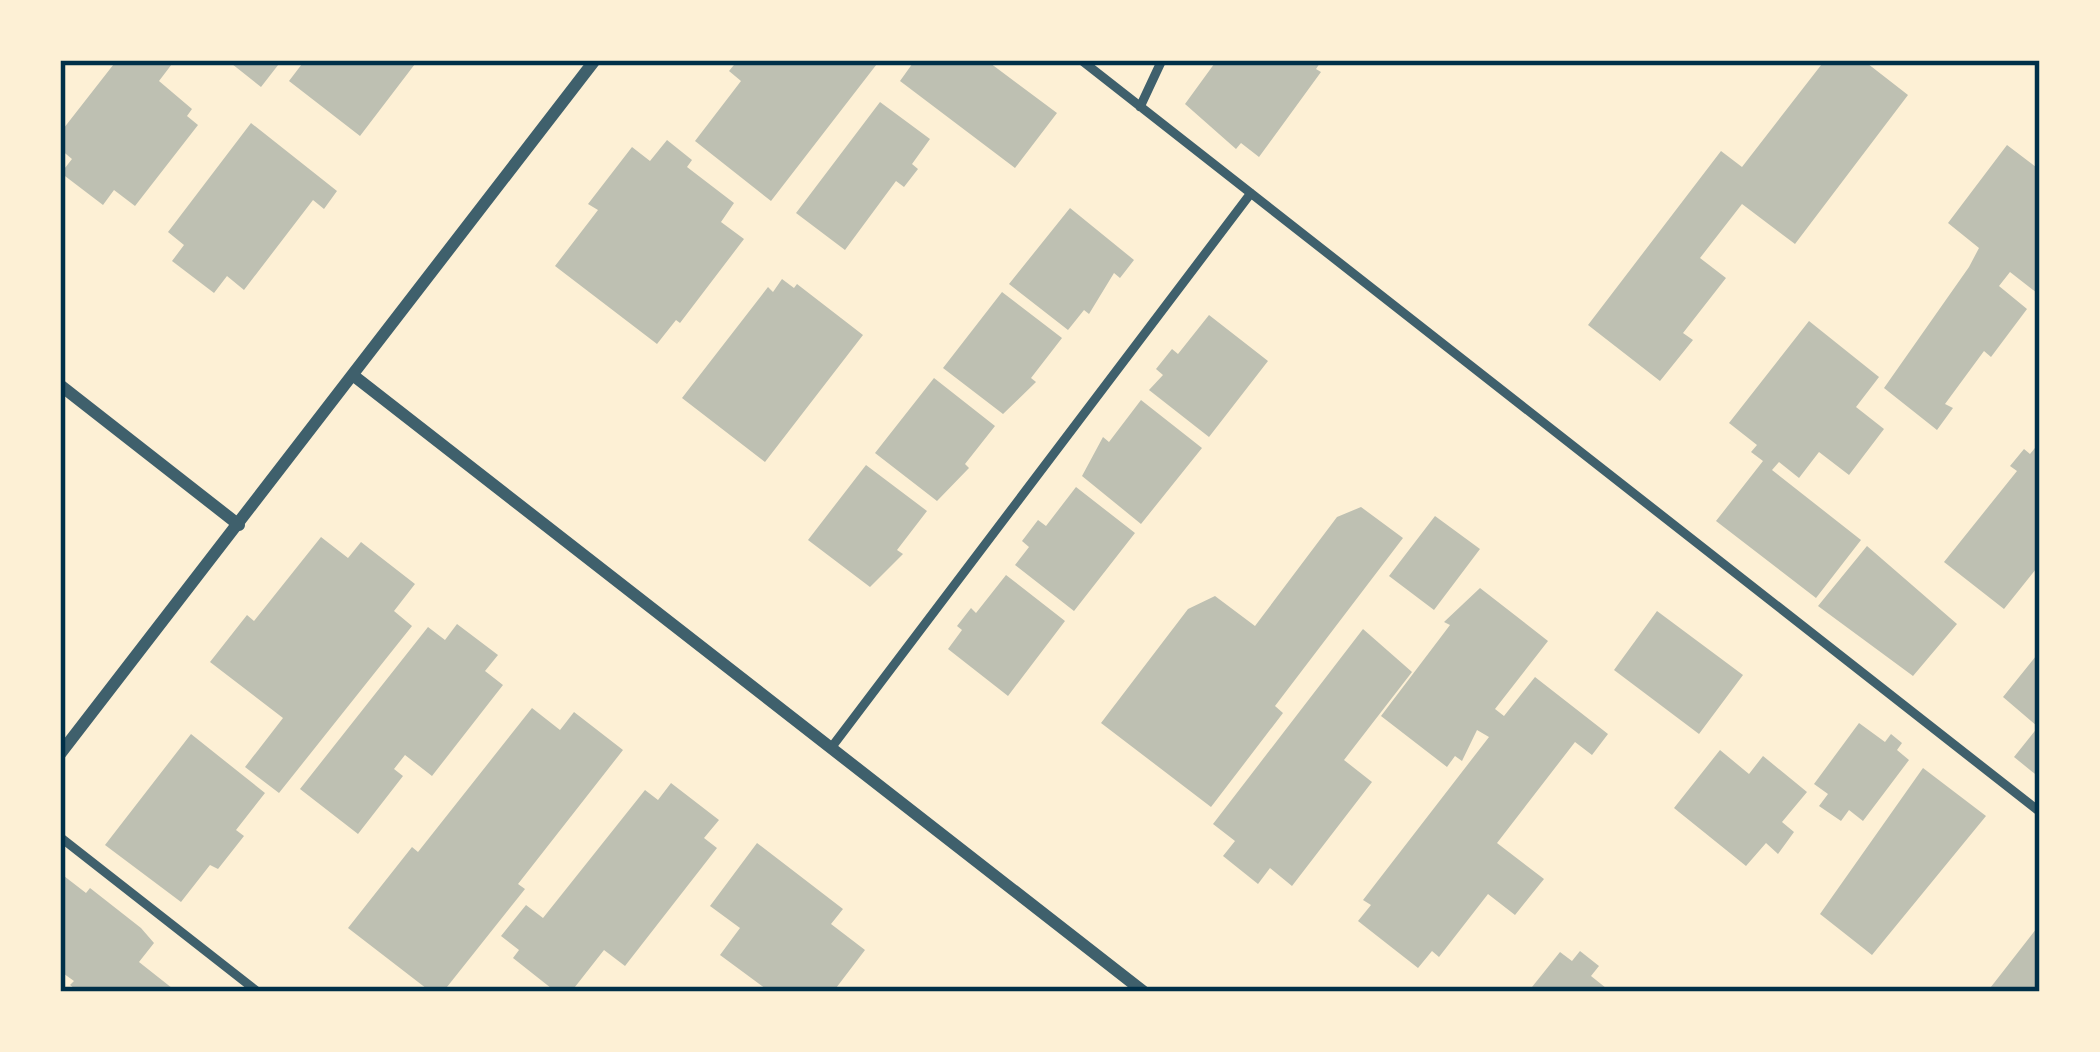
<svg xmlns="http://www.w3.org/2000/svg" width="2100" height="1052" font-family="'IBM Plex Sans',sans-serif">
<rect width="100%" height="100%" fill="#fdf0d5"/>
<path fill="#bec0b2" d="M117,60h58l-16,21 33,28 -5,7 11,9 -63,81 -21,-16 -11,15 -42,-32 11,-14 -12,-10v-16z
M227,60h55l-21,27z
M305,60h113l-58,76 -71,-55z
M738,60h142l-109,141 -76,-60 46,-60 -12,-10z
M915,60h71l71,53 -42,55 -115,-87z
M1217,60h105l-6,9 5,3 -62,85 -18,-14 -5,6 -51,-45z
M1825,60h38l45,35 -113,149 -53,-40 -42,54 26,20 -43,55 10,7 -33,41 -72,-56 133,-174 21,16z
M880,102l50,37 -18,25 6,5 -14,18 -8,-6 -51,69 -49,-37z
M251,123l86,68 -13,18 -11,-9 -69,90 -17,-14 -13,17 -42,-32 12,-16 -16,-13z
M667,140l25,20 -5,7 47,36 -13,19 23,17 -64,84 -4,-3 -19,24 -102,-78 43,-56 -10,-6 44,-57 18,14z
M2007,145l33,25v119l-3,4 -27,-21 -11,14 28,23 -36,48 -7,-6 -39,53 8,4 -16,22 -53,-42 85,-121 10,-19 -31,-25z
M1070,208l64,52 -14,18 -6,-5 -25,41 -5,-4 -16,20 -59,-46z
M782,279l12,9 3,-4 66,51 -98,127 -83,-64 86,-111 5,5z
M1002,292l60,46 -31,40 5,4 -33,32 -60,-46z
M1209,315l59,46 -59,76 -60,-47 14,-15 -7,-6 16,-20 6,5z
M1809,321l70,56 -23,30 28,22 -35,46 -30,-23 -20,26 -20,-16 -7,8 89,70 -45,58 -100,-77 47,-60 -12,-9 6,-7 -28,-22z
M934,378l61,48 -30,38 4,4 -32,33 -62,-48z
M1141,400l61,48 -61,76 -59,-48 21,-39 6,5z
M2040,442v122l-36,45 -60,-47 73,-91 -7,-5 14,-17 6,5z
M866,465l61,46 -30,39 6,4 -33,33 -62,-47z
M1076,487l59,46 -61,78 -59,-46 14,-18 -7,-6 16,-21 8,6z
M1361,507l42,31 -128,168 8,7 -72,94 -110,-84 87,-114 27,-13 40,30 82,-109z
M1435,516l45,33 -46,61 -45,-34z
M321,537l27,21 13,-16 54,42 -21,27 18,15 -133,167 -34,-26 38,-49 -73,-56 37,-47 7,6z
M1867,546l90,78 -44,52 -95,-70z
M1006,575l59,46 -57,75 -60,-47 14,-19 -5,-4 14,-18 5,5z
M1480,588l68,53 -53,68 9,7 31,-39 73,57 -16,21 -17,-13 -78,101 47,36 -29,36 -27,-21 -49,63 -7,-6 -14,17 -60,-47 13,-16 -8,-5 126,-163 -12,-7 -15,31 -7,-5 -8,11 -66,-51 69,-91 -6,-3z
M1657,611l86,64 -44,59 -85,-64z
M457,624l41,31 -13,16 18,14 -71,91 -27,-21 -11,14 9,7 -45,58 -58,-45 128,-162 17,13z
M1363,629l49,43 -68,88 28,22 -80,104 -22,-18 -12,16 -35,-28 12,-15 -22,-17z
M2040,651v127l-26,-21 24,-30 -35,-30z
M532,708l28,22 14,-18 49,38 -105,134 7,5 -82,103h-12l-83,-64 64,-81 6,5z
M1859,723l26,19 6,-8 11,9 -5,7 12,10 -46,61 -14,-11 -8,11 -22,-15 9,-12 -14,-10z
M191,734l74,59 -29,37 8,6 -26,33 -8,-4 -29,37 -76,-57z
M1720,750l29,24 14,-18 44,36 -25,30 12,10 -16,22 -12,-11 -20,23 -72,-58z
M1923,768l63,48 -114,139 -52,-41z
M671,783l48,37 -15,18 13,10 -92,118 -21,-16 -33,42h-15l-43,-34 6,-8 -18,-14 25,-31 17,13 102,-128 13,10z
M757,843l86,66 -12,15 34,26 -32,42h-63l-50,-37 20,-27 -30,-22z
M64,876l22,17 4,-5 51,40 13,15 -15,19 38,30h-98l-9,-7 4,-4 -14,-10z
M2040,924v68h-53z
M1580,951l19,15 -8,10 20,16h-83l32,-40 12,9z"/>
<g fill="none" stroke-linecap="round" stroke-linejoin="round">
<path stroke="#3f606c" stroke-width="9" d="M1081,60l959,752
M1140,107l22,-47
M831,748l420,-555
M60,837l198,155"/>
<path stroke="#3f606c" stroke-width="12" d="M354,376l790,616
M60,385l179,140
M60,754l535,-694"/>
</g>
<rect width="2100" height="1052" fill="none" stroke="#fdf0d5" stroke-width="126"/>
<rect x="63" y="63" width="1974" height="926" fill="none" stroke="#003049" stroke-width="4.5"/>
</svg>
